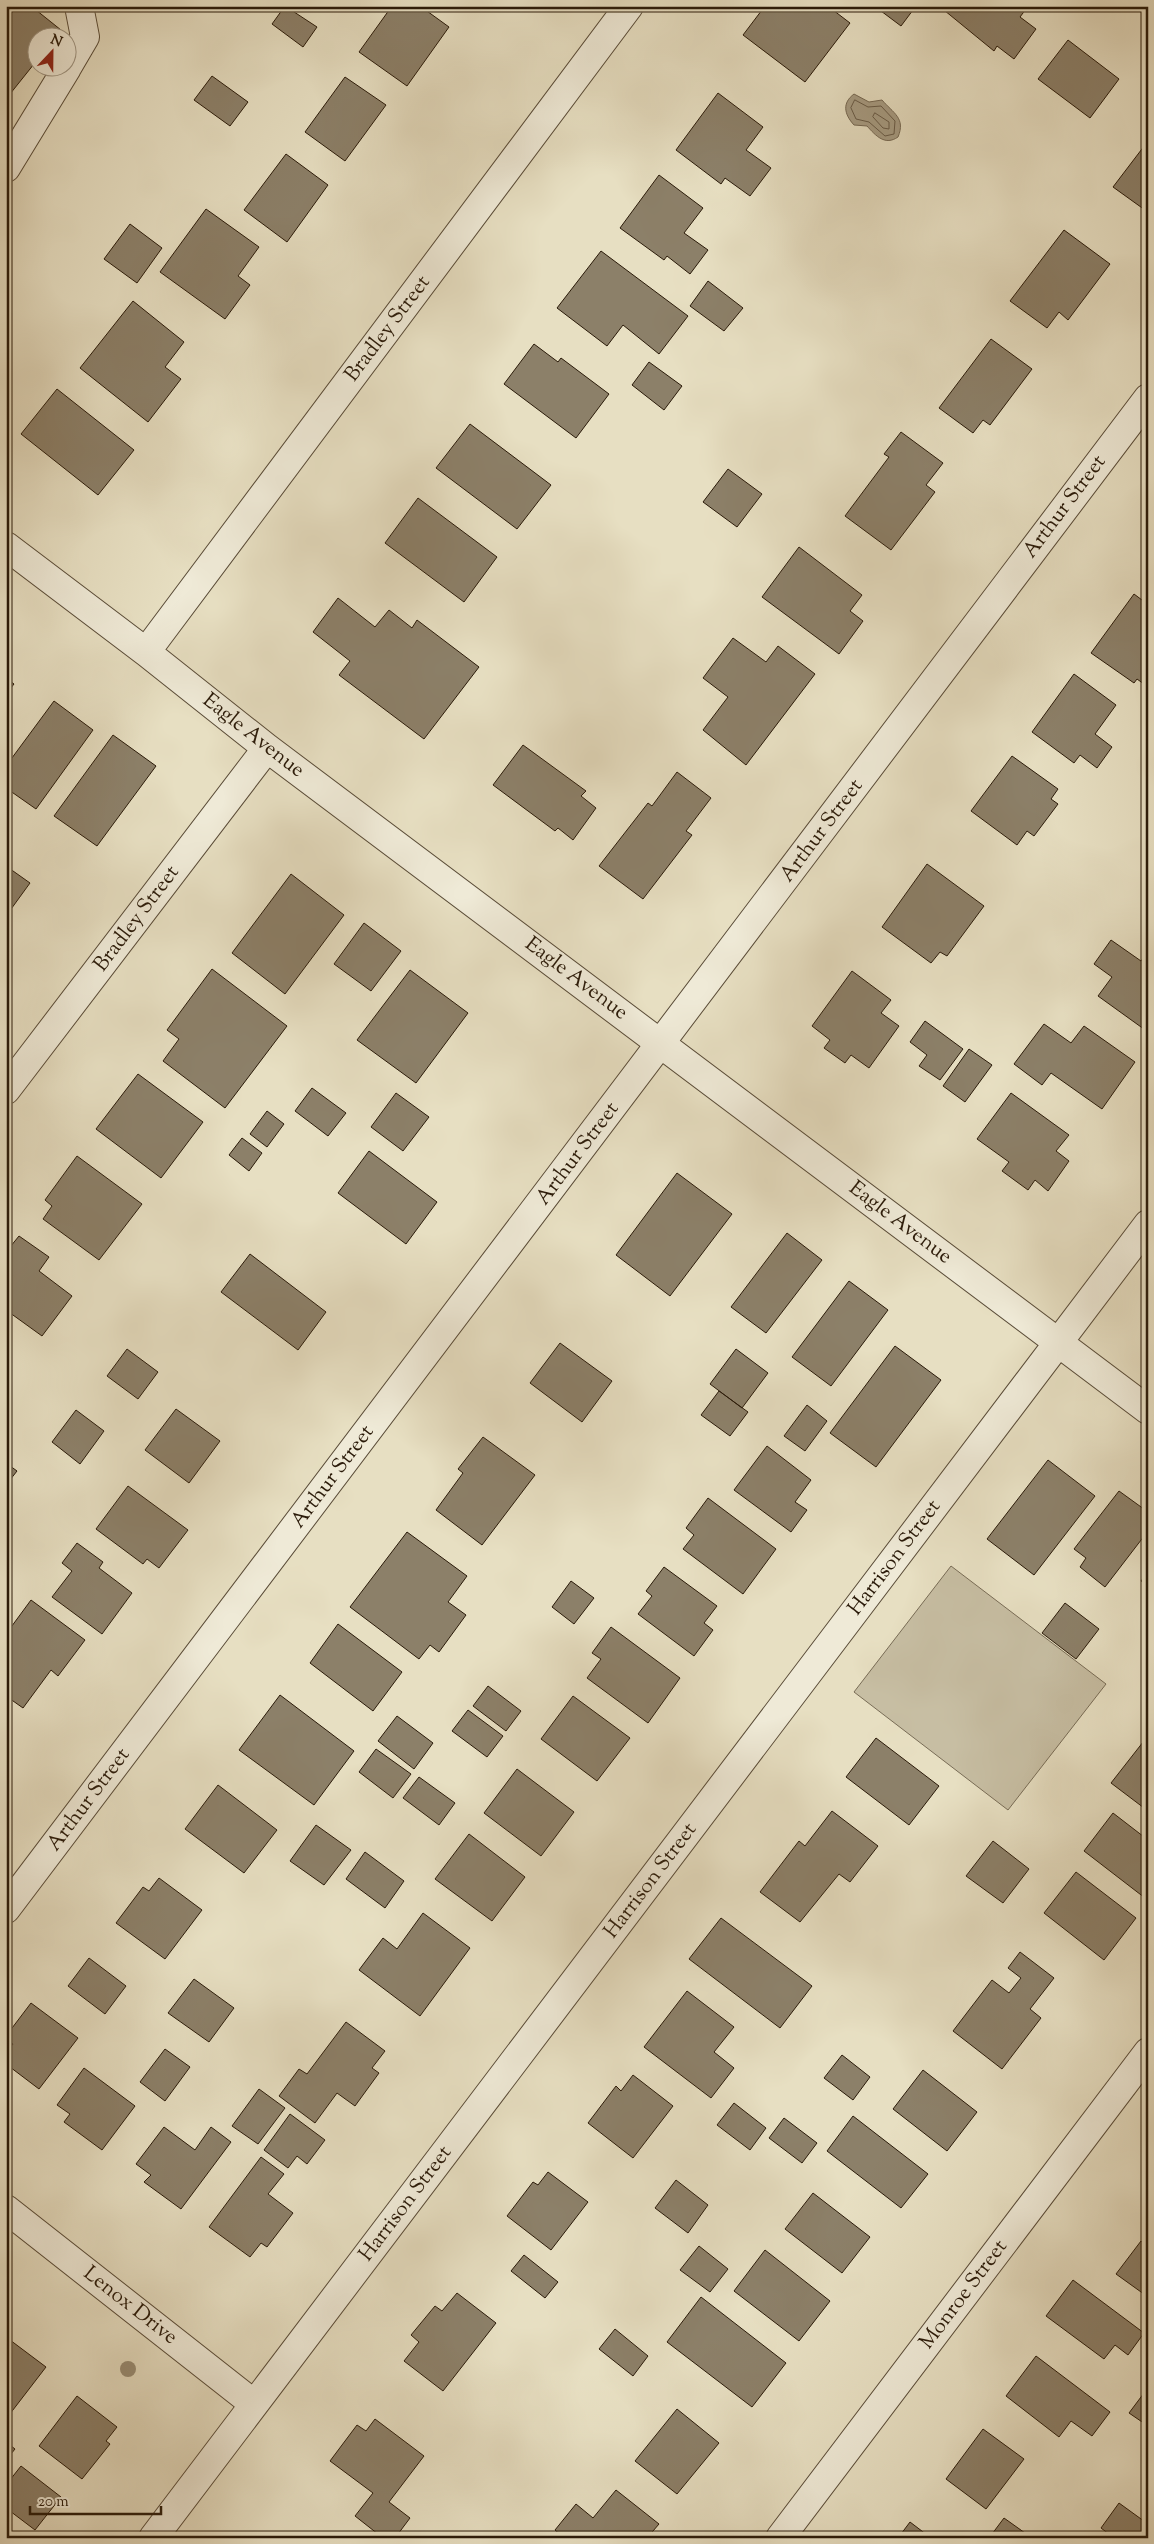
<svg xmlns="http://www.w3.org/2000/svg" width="1154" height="2544" font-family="'Sorts Mill Goudy',serif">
<rect width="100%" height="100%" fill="#e7dfc2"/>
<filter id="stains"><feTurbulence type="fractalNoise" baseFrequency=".004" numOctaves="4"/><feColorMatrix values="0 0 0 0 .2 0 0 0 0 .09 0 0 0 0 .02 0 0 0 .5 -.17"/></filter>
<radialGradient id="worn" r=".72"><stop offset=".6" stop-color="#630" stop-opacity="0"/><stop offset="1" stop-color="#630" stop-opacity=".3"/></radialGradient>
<path fill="#c7bea3" stroke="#786c56" d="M951,1566l155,118 -98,126 -154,-118z"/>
<path fill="#a79c83" stroke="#756852" d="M854,94l15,8 13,-2c11,13 24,18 16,37 -13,9 -22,-1 -31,-11l-13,-1c-10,-11 -12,-22 0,-31z"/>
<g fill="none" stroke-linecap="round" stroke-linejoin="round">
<path stroke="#685b46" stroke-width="1" d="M855,100l13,7 13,-1 14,15 -1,13 -9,2 -16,-14 -13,-3 -5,-11z
M875,113l14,9v7l-6,-1 -10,-11z"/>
</g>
<path fill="#8c8069" stroke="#2a1a09" d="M6,6h25l30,24 -7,8h-16v21l-32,40z
M285,6l32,21 -14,20 -31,-23z
M392,6h28l29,21 -42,59 -48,-34z
M765,6h70l-2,4 17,13 -45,59 -62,-47z
M885,6h31l-15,20 -20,-15z
M939,6h84l3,3 -6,8 16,12 -22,30 -17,-13 -3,5z
M1068,40l51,39 -29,39 -52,-39z
M212,76l36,26 -18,24 -36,-26z
M345,77l41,28 -41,56 -40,-29z
M718,93l45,34 -17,23 25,18 -21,28 -25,-18 -4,6 -45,-34z
M1148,141v66l-3,3 -32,-23z
M286,154l42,31 -41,57 -43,-32z
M659,175l44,33 -19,25 24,17 -18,24 -23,-18 -3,4 -44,-32z
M206,209l53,38 -21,29 12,9 -25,34 -65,-47z
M130,224l32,24 -25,35 -33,-24z
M1064,230l46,34 -42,56 -9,-8 -12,16 -37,-27z
M601,251l87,65 -29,38 -36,-29 -16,21 -50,-38z
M708,281l35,27 -19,23 -34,-25z
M133,301l51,41 -19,25 16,12 -33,43 -68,-54z
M991,339l41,30 -42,56 -7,-5 -10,13 -34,-25z
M534,344l24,18 3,-4 48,36 -33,44 -72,-54z
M649,362l33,24 -18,24 -32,-25z
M57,389l77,61 -36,45 -77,-61z
M470,424l81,61 -34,44 -81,-61z
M901,432l42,31 -17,22 9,7 -44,58 -46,-34 44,-59 -5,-3z
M728,469l34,25 -25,33 -34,-25z
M418,498l79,59 -33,45 -79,-59z
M799,547l63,48 -12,16 13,10 -24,33 -77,-57z
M1148,592v95l-11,-8 -3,4 -43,-30 43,-59 8,6z
M338,598l37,29 14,-17 23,18 5,-8 62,47 -55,72 -85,-64 11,-14 -37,-29z
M733,638l33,24 12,-16 37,28 -69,91 -43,-35 25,-33 -25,-19z
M1074,674l42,31 -21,29 17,13 -15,21 -17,-13 -6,8 -42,-31z
M6,678l8,6 -8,10z
M54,701l39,29 -57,79 -30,-21v-22z
M113,735l43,31 -59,80 -43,-30z
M523,745l63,46 -5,5 15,12 -23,32 -15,-12 -3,3 -62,-46z
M1012,756l46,33 -7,10 7,5 -24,32 -7,-5 -10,14 -46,-34z
M677,772l34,26 -25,33 6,4 -49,64 -44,-33 49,-63 4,3z
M927,864l57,42 -37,50 -7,-4 -9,11 -49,-36z
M6,866l24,17 -24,33z
M291,874l53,41 -59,79 -53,-41z
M364,923l37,28 -30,40 -37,-27z
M1111,940l30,21 7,-9v80l-50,-36 14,-19 -18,-13z
M212,969l75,57 -62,82 -62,-47 16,-22 -12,-9z
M410,970l58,43 -52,70 -59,-43z
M852,971l39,29 -10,13 18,13 -30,42 -18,-13 -6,8 -21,-15 6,-8 -18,-14z
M925,1021l38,28 -23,31 -21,-14 8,-11 -17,-13z
M1044,1024l27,19 13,-17 51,36 -33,47 -51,-36 -9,12 -28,-21z
M969,1049l23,16 -27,37 -22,-16z
M138,1074l65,48 -42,56 -65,-49z
M312,1088l34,25 -18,23 -33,-25z
M396,1093l33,24 -26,34 -32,-24z
M1011,1093l58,42 -13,16 13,10 -21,30 -13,-11 -7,10 -26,-19 7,-9 -32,-23z
M267,1111l17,13 -17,23 -17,-13z
M242,1138l20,15 -13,18 -20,-16z
M369,1151l68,51 -31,42 -68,-51z
M77,1156l65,48 -43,56 -56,-41 9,-13 -7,-6z
M677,1173l55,41 -62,82 -54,-41z
M787,1233l35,27 -56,73 -35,-26z
M19,1236l30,21 -10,14 33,25 -30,40 -36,-26v-58z
M250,1254l76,58 -28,38 -77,-58z
M849,1281l39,29 -57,76 -39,-29z
M560,1343l52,38 -30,41 -52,-39z
M895,1346l46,34 -65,87 -46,-34z
M127,1349l31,23 -20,27 -31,-23z
M736,1349l32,24 -26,35 -32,-24z
M6,1371l5,4 -5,7z
M719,1391l29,21 -18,24 -29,-21z
M807,1405l20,16 -22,30 -21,-15z
M176,1409l44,32 -31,42 -44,-33z
M76,1410l28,21 -24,33 -28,-22z
M483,1437l52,38 -53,70 -46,-35 27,-37 -5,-4z
M767,1446l44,34 -16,22 12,8 -16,22 -57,-42z
M1048,1460l47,36 -61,79 -47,-36z
M6,1463l11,8 -11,14z
M128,1486l60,44 -29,38 -12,-9 -4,5 -47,-35z
M1119,1491l29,21v19l-43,56 -25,-20 6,-9 -12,-9z
M708,1498l68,51 -33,45 -60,-45 11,-14 -8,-7z
M407,1532l60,44 -19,26 18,13 -27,37 -9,-7 -11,14 -69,-52z
M77,1543l26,19 -4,6 33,25 -30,41 -50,-37 20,-26 -10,-8z
M664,1567l53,39 -13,17 9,7 -19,26 -56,-42 14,-18 -6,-5z
M1148,1572v14l-7,-5z
M571,1581l23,17 -20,26 -22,-17z
M31,1600l54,40 -27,36 -7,-6 -28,38 -17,-12v-62z
M1065,1603l34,26 -23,30 -34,-26z
M338,1624l64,48 -29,39 -63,-48z
M611,1627l69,51 -32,45 -61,-45 14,-19 -9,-6z
M488,1686l33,25 -15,20 -33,-25z
M280,1695l74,56 -40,54 -75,-55z
M573,1696l57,42 -33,43 -56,-42z
M468,1710l35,26 -16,21 -35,-26z
M397,1716l36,27 -19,26 -36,-28z
M1147,1737h1v74l-37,-28z
M876,1738l63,48 -30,39 -63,-48z
M376,1749l35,25 -18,24 -34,-26z
M517,1769l57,43 -33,44 -57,-43z
M419,1777l36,26 -16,22 -36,-27z
M218,1785l59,45 -33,43 -59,-44z
M832,1811l46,35 -28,36 -11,-8 -39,48 -40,-30 39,-51 6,5z
M1113,1813l35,27v54l-3,4 -61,-47z
M316,1825l35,25 -27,35 -34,-24z
M469,1834l56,43 -33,44 -57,-42z
M993,1841l36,28 -26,34 -37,-27z
M365,1852l39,29 -19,27 -39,-29z
M1076,1872l60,46 -32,42 -60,-47z
M159,1878l43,32 -37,49 -49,-36 27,-36 6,4z
M423,1913l47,35 -50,68 -61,-46 24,-32 14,11z
M721,1918l91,68 -32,42 -91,-69z
M1020,1952l34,26 -24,31 11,9 -39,51 -49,-38 39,-51 17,13 12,-15 -13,-10z
M89,1958l37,28 -21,28 -37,-28z
M194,1979l40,29 -25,34 -41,-29z
M687,1991l47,36 -20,25 20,16 -23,30 -67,-51z
M31,2003l47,35 -39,51 -33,-25v-12l7,-8 -7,-5v-3z
M346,2022l39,29 -13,17 7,5 -24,33 -18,-13 -22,30 -36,-27 20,-27 8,5z
M165,2049l25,18 -25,34 -25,-19z
M842,2055l28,22 -17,23 -29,-22z
M84,2068l51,38 -33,44 -38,-28 6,-8 -13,-9z
M923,2070l54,42 -30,39 -54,-42z
M633,2075l40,31 -40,52 -45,-35 28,-37 5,5z
M259,2089l26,19 -27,36 -26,-18z
M734,2103l32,25 -16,22 -33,-25z
M290,2114l35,26 -18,24 -10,-8 -9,12 -24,-18z
M853,2116l75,58 -27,34 -74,-57z
M784,2118l33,25 -15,20 -33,-25z
M164,2127l31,23 16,-23 20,15 -50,67 -37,-27 7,-7 -15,-11z
M261,2157l23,17 -16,20 25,19 -26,34 -6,-4 -11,14 -41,-30z
M548,2172l40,30 -37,48 -44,-34 26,-34 5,3z
M676,2180l32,25 -20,28 -33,-25z
M813,2193l57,44 -28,36 -57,-44z
M1141,2241l7,6v50l-32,-23z
M699,2246l29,23 -18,23 -30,-22z
M765,2250l65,51 -31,40 -65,-50z
M524,2255l34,27 -13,16 -34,-27z
M1073,2280l71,53 -16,22 -13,-10 -11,14 -58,-43z
M457,2293l39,30 -53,68 -39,-30 15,-19 -8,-7 24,-29 7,5z
M701,2297l85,66 -34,44 -85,-65z
M615,2329l33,27 -15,20 -34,-27z
M6,2337l40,30 -40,52z
M1036,2356l74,56 -18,24 -21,-15 -12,16 -53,-41z
M1147,2389h1v37l-19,-13z
M77,2396l40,31 -11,14 4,3 -28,35 -43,-33z
M677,2409l42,34 -42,51 -42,-33z
M375,2419l49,37 -35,46 21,16 -15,20h-12l-28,-22 18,-23 -43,-32 27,-36 9,6z
M983,2429l41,30 -38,50 -40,-30z
M6,2442l9,7 -9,11z
M21,2466l40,31 -26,33 -29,-22v-23z
M616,2490l43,34 -12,14h-83l-9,-8 21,-26 17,14z
M1119,2503l29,21 -9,14h-25l-13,-10z
M1004,2518l28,20h-43z
M910,2522l21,16h-33z
M6,2530l11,8h-11z"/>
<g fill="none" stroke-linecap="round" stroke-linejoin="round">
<g stroke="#594b37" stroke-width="30">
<path id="minor" d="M68,66l17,-29 -6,-31
M6,168l61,-100
M6,546l140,106 121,96 881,662
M146,652l483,-646
M6,1090l261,-342
M6,1909l1142,-1511
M6,2209l248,195
M153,2538l995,-1314
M780,2538l368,-486"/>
</g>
<use href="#minor" stroke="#efead7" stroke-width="28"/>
</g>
<circle fill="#998e76" cx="128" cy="2369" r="8"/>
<g text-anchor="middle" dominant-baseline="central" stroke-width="4" stroke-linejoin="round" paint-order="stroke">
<g font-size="21" fill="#2a1a09" stroke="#efead7">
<text transform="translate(388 329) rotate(-53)">Bradley Street</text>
<text transform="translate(1065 507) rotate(-53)">Arthur Street</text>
<text transform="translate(253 736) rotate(38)">Eagle Avenue</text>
<text transform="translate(822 831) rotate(-53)">Arthur Street</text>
<text transform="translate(137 919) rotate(-53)">Bradley Street</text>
<text transform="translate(576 979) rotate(37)">Eagle Avenue</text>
<text transform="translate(578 1154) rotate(-53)">Arthur Street</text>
<text transform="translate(900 1223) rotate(37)">Eagle Avenue</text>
<text transform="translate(333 1477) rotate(-53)">Arthur Street</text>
<text transform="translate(895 1558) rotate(-53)">Harrison Street</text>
<text transform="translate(89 1800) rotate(-53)">Arthur Street</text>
<text transform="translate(651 1881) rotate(-53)">Harrison Street</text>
<text transform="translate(406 2204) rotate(-53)">Harrison Street</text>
<text transform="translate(964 2295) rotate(-53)">Monroe Street</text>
<text transform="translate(130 2306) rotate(38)">Lenox Drive</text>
</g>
</g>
<rect width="1154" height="2544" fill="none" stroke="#e7dfc2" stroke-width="25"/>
<rect x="8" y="8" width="1139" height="2529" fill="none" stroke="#2a1a09" stroke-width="2.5"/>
<rect x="12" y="12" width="1129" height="2519" fill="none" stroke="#2a1a09"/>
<g transform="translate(52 52) rotate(22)"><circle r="24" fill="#efead7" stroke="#a09785"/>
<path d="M0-4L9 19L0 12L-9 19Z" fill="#8f2418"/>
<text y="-8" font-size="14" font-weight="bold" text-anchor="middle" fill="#2a1a09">N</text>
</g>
<path d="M30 2506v8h131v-8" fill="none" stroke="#2a1a09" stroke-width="2.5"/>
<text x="38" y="2506" font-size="15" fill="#2a1a09" stroke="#efead7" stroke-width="4" paint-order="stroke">20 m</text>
<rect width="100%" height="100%" filter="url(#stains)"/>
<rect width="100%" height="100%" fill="url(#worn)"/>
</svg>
